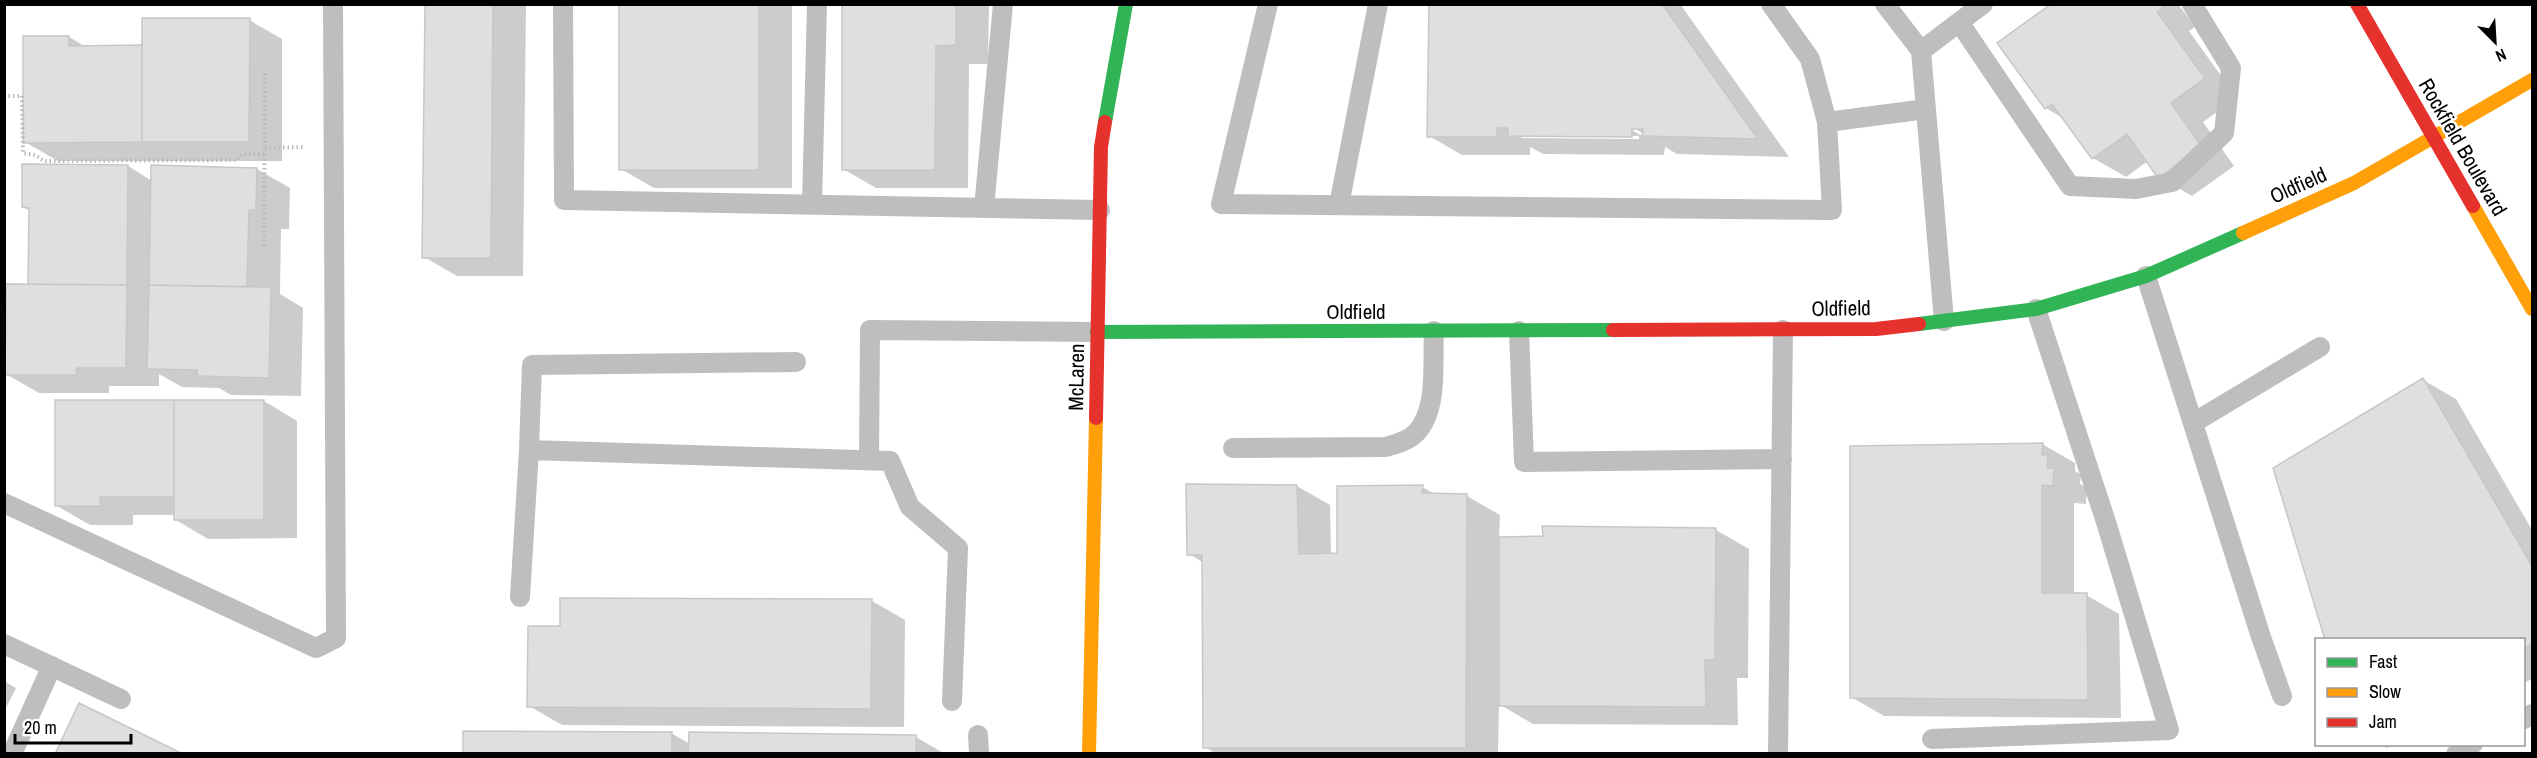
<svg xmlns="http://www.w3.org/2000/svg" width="2537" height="758" font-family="'Archivo Narrow',sans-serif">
<rect width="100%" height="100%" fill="#fff"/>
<path fill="#0003" fill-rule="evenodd" d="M426,4h100l-3,272h-66l-33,-19z
M621,4h171v184h-138l-33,-19z
M843,4h146l-1,60h-19l-1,124h-92l-33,-19z
M1431,4h249l109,153 -112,-3 -12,-7 -1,8 -121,-1 -13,-7v8h-68l-33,-19zM1626,124l18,10v3l-19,-11zM1519,135l120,1v3l-117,-1z
M2053,4h125l17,23 -6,4 48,67 -34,24 31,44 -42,30 -33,-19 -11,-16 -22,16 -33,-19 -27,-38 -20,-12z
M249,20l33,19v122h-224l-33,-19 44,-105 17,10h57z
M128,166l24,15 105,-12 33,19 -1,41h-8l-1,65 23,14 -2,88 -70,-1 -12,-7 -37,-1 -23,-13v12h-50v7h-70l-33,-19 24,-88 1,-75 -8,-4z
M2423,380l33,19 76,131v149l-8,4v-43z
M264,401l33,20v117l-89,1 -32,-19v-5h-43v10h-43l-33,-19v-104z
M2042,444l33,19v8l6,4 -1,9 7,4 -1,16 -12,-1v92h12l33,19 2,104 -237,-2 -33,-19z
M1297,486l33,19 1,50h8l83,-68 15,8 30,1 33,19 -1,23 217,-8 33,19 -1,129h-11l1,47 -205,-1 -34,-20 -1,50h-282l-11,-7 -1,-184 -15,-9z
M872,601l33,19 -1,107 -342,-2 -33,-19 32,-79z
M4,681l12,7 -12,24z
M671,733l19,11 226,-7 29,17h-480z
M2380,744h14l-7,4z"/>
<path fill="#dfdfdf" stroke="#c7c7c7" stroke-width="1.5" d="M425,4h68l-2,254h-69z
M619,4h140v166h-140z
M842,4h114v41l-20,1 -1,124h-93z
M1429,4h233l96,135 -116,-3 1,-7h-11v8l-124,-1v-8h-11v9h-70z
M2051,4h109l3,4 -6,4 48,66 -34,25 31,44 -44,31 -31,-44 -35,25 -40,-55 -7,5 -48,-66z
M142,18h108l-1,124h-107z
M23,36h46v10l73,-1v97l-119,1z
M22,164l106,1 -1,120 -99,-1 1,-76 -7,-1z
M151,165l106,3 -1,42h-7l-2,77 -98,-2z
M6,284l121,1 -1,83h-50l1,7h-72z
M149,285l122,2 -2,91 -72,-2v-6l-50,-1z
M2423,378l109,188v78l-8,5v-9h-199l-52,-172z
M55,400h119v97h-74l1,9h-46z
M174,400h90v120h-90z
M2043,443l-1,12 6,-1 -1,14h7l-1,18 -11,-1v108h45l1,107 -238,-2v-252z
M1186,484l111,1 2,69 38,-1v-67l86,-1 -1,8 45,1 -1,254h-263l-1,-193h-15z
M1542,526l174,2 -1,132h-10l1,47 -207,-1v-169l44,-1z
M560,598l312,1 -1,110 -344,-2 1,-81h32z
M79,703l104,51h-128z
M463,731l209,1v22h-209z
M689,732l227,3v19h-228z"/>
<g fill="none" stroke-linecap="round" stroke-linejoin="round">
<path stroke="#b9b9b9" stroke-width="4" stroke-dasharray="1.5 3" stroke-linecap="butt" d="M4,96h18l1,57 12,2 9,6 193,-1 5,-6h23
M265,148l38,-1
M264,246l1,-173"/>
<path stroke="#bebebe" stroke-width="20" d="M563,4l1,196 536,10
M1268,4l-47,200 611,6 -5,-88 99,-13
M1771,4l39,55 17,63
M1885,4l36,47
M1959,22l111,164 66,3 36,-7 52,-49 7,-65 -39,-64
M812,205l5,-201
M1339,205l39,-201
M984,208l19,-204
M2146,276l115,361 21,59
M1944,321l-23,-270 62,-47
M1519,331l5,131 258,-3
M2193,423l127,-76
M1233,448l153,-1c10,-3 22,-6 30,-14 23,-24 16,-72 18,-102
M529,450l3,-85 264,-3
M869,460l1,-130 227,2
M4,503l312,145 20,-10 -3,-634
M520,597l9,-147 361,11 20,46 48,41 -6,153
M4,644l117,55
M2524,719l8,-5
M978,735l1,19
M1932,739l237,-9 -63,-208 -70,-213
M12,754l40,-88
M1778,754l5,-424
M2456,754l17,-10"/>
<path stroke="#30b455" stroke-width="14" d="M1105,122l21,-118
M1919,324l117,-15 110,-33 97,-43
M1097,332l516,-2"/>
<path stroke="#ff9f0a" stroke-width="14" d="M2473,206l59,103
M2243,233l111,-50 178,-103
M1089,754l7,-336"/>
<path stroke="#e5322d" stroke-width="14" d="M2357,4l116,202
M1613,330l263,-1 43,-5
M1096,418l5,-271 4,-25"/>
</g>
<g text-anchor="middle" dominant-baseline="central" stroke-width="5" stroke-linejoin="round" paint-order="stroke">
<g font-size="21" fill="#000" stroke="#fff">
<text transform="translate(2463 147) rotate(60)">Rockfield Boulevard</text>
<text transform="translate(2298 185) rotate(-24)">Oldfield</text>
<text transform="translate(1841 308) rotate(-1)">Oldfield</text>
<text x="1356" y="311">Oldfield</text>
<text transform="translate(1076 377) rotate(-89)">McLaren</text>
</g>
</g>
<rect width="2537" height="758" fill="none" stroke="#000000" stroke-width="12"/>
<rect x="2315" y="638" width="210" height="108" fill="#ffffff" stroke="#999999" stroke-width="1.5"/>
<rect x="2327" y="658" width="30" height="9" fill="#30b455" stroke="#999999" stroke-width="1.5"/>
<text x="2369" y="668" font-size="18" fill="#000000">Fast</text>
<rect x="2327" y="688" width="30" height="9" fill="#ff9f0a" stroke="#999999" stroke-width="1.5"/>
<text x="2369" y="698" font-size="18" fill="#000000">Slow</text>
<rect x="2327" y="718" width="30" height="9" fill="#e5322d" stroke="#999999" stroke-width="1.5"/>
<text x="2369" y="728" font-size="18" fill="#000000">Jam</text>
<g transform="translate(2495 42) rotate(156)" stroke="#ffffff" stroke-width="4.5" paint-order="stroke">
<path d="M0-4.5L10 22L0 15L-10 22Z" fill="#000000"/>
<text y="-9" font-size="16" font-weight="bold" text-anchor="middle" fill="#000000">N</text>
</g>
<path d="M15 734v9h116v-9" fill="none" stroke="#000000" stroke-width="3"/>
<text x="24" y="734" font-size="18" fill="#000000" stroke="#ffffff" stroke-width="4.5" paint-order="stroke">20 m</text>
</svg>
